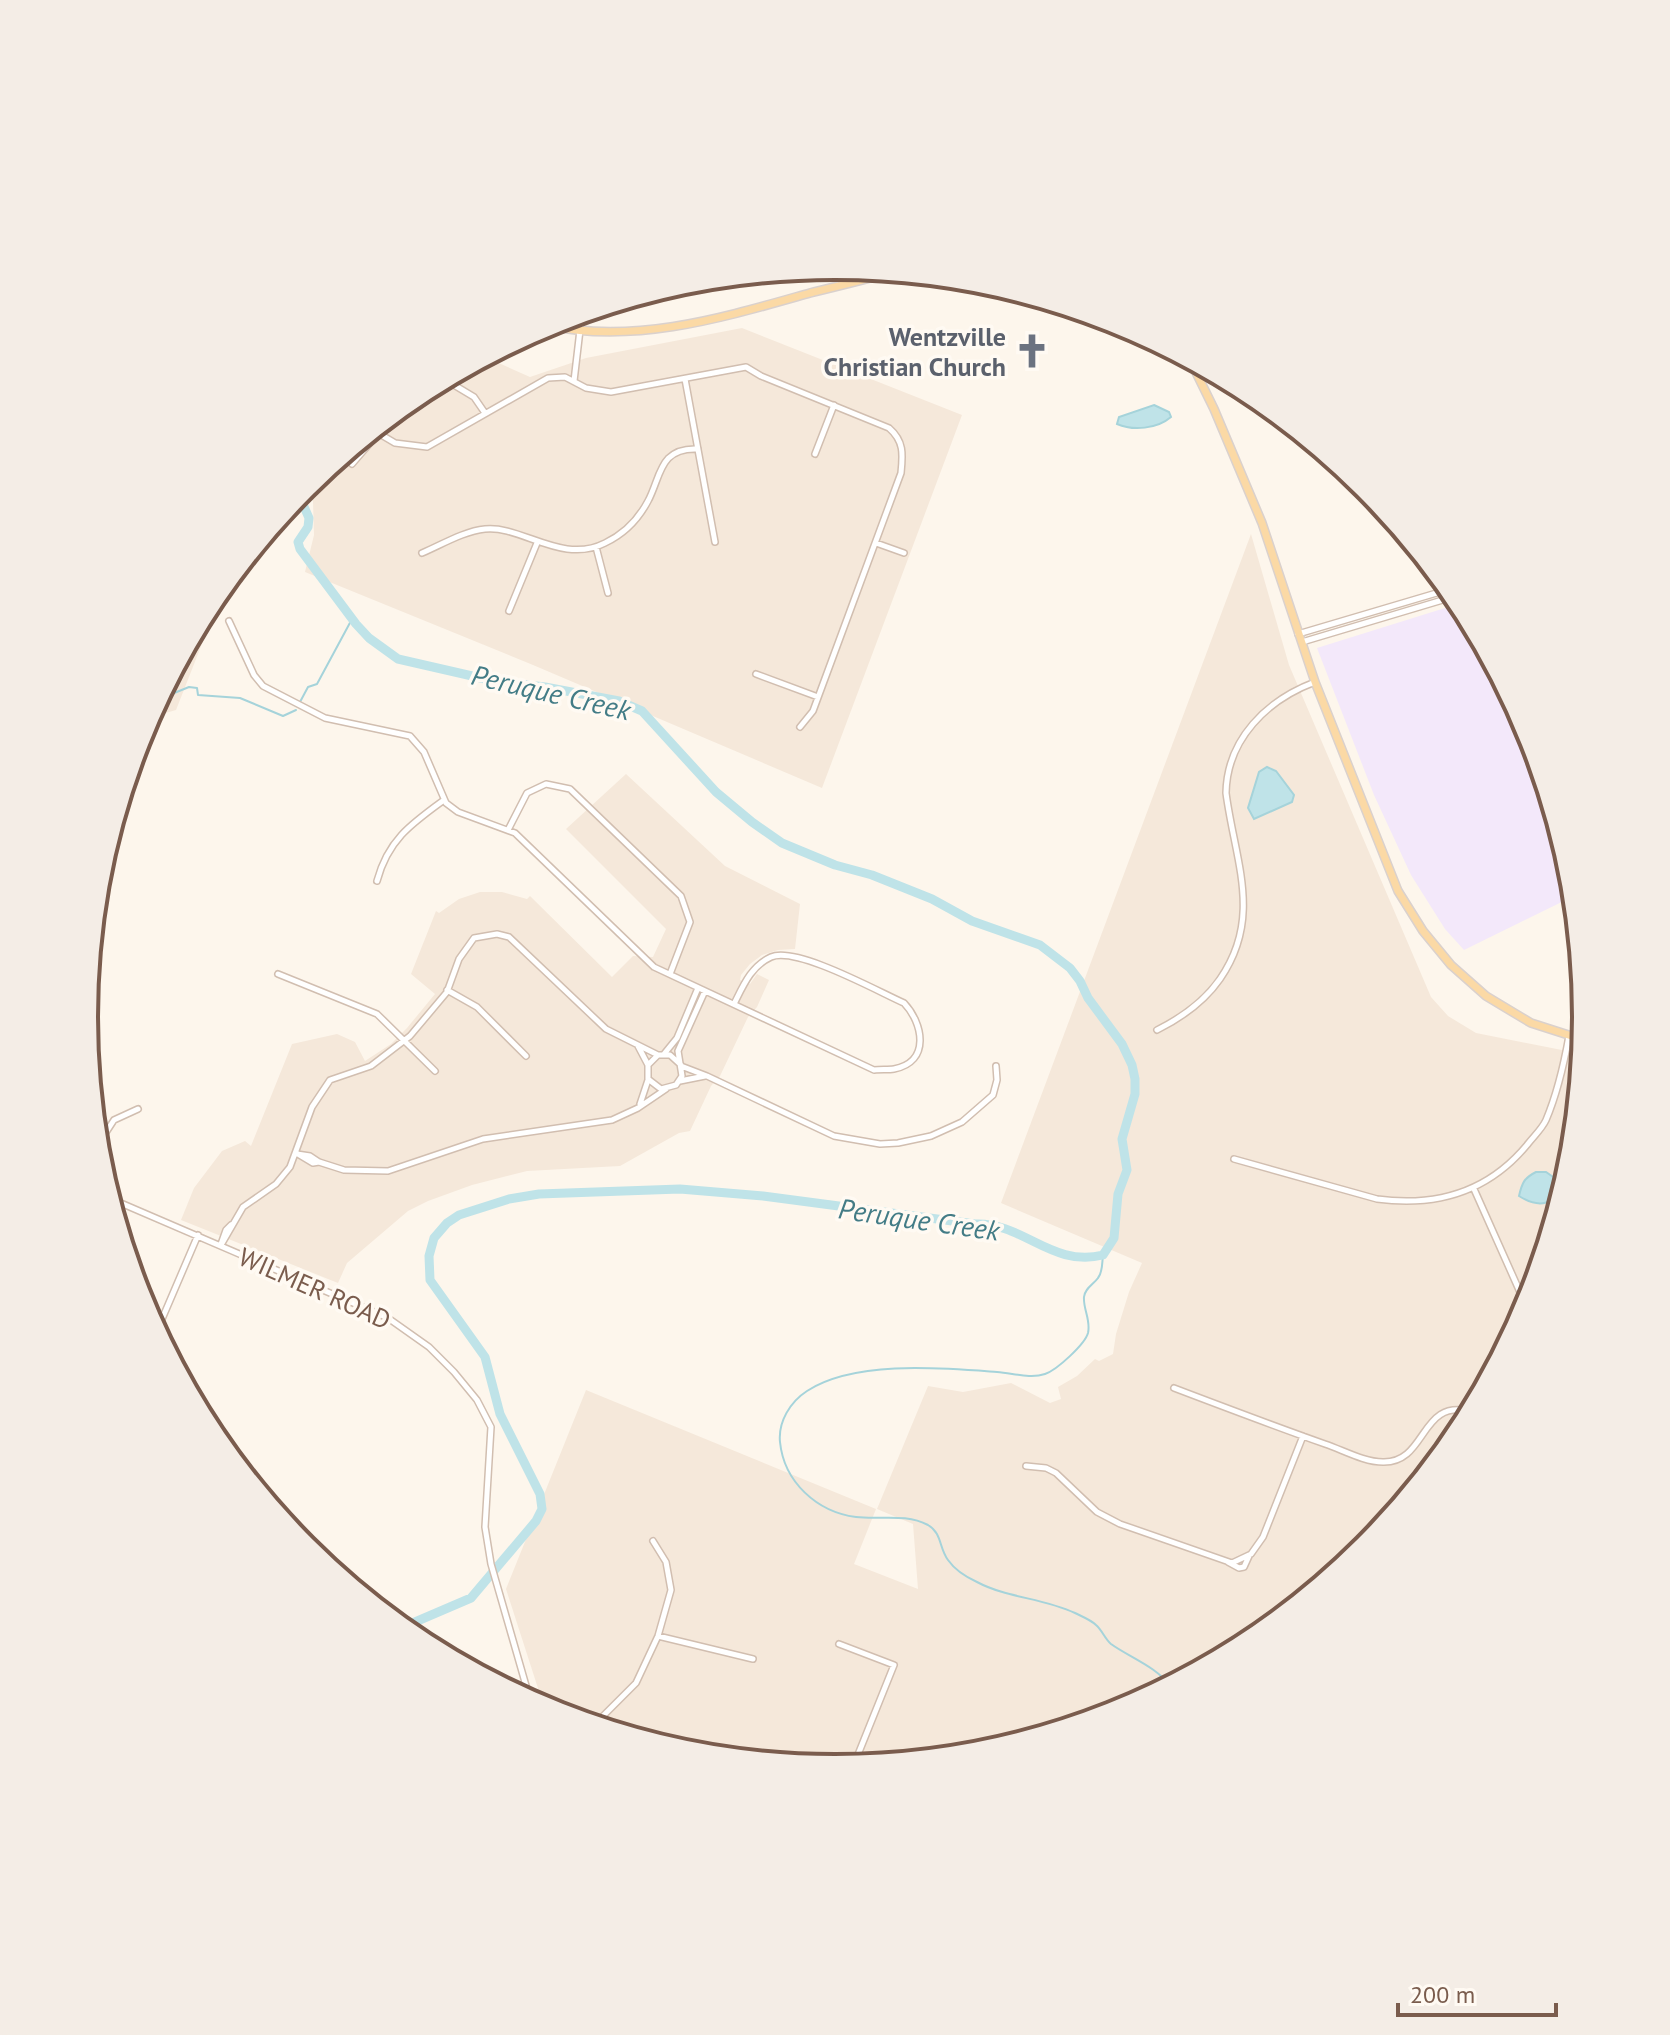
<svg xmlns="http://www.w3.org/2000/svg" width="1670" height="2035" font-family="'PT Sans',sans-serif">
<rect width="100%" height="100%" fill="#fdf6ec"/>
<path fill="#f5e8da" d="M742,328l220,87 -140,373 -289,-123 -228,-93 9,-37 -1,-34 -11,-12 116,-96 67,-36 45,20 56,-19z
M1251,534l38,131 142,332 17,19 28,17 106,21 -11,110 -42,141 -70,130 -93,114 -114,93 -130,70 -141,42 -146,14 -147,-14 -143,-44 -39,-121 80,-199 290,119 -22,55 64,25 -5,-65 -36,-15 51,-123 35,6 48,-9 39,20 11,-4 -3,-12 19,-11 18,-17 4,2 14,-7 3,-20 13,-42 13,-29 -141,-60z
M213,597l5,6 -42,107 -28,8z
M626,774l99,92 75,38 -5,45 -17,1 -16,5 -12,9 -9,11 -1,5 10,4 7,-10 12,6 -12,27 -9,10 -28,59 -9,10 -21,45 -11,2 -59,33 -93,5 -55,14 -44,16 -20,10 -61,52 -9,20 -157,-63 13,-32 28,-37 23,-10 6,5 41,-102 45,-10 18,8 10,19 26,-17 16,-16 28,-34 -24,-20 25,-63 3,2 20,-14 21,-7h22l25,7 3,-3 82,81 21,-21 20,1 13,-28 -100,-100z"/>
<path fill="#f3e8fa" d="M1461,603l68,128 43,140 2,25 -110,54 -19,-21 -34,-54 -37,-80 -57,-147z"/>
<path fill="#bfe3e8" stroke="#a5d3da" stroke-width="2" d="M1154,405l15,7 2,5c-14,12 -38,14 -54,7l2,-7z
M1267,767l9,4 18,24 -2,7 -38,17 -6,-11 11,-36z
M1536,1172h10l10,7c4,28 -18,29 -37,17 3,-13 5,-18 17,-24z"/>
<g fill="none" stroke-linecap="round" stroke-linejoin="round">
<path stroke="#a5d3da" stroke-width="2" d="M157,700l32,-13 8,1 1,7 42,3 43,18 13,-6
M300,702l8,-15 9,-3 35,-65
M1103,1255c-1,7 0,17 -5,23 -5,7 -13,10 -14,19 -1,12 7,23 4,36 -3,11 -31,37 -43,41 -15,5 -32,-1 -48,-2 -55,-4 -142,-12 -190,19 -17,11 -29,31 -27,51 4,40 37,70 76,75 25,3 49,-4 72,8 14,8 11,23 20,35 7,10 18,17 29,22 30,16 66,16 98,31 6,3 16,7 21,12 6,5 9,14 15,19 18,13 46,23 59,42"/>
<path stroke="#bfe3e8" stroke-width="9" d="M298,493l11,25 -1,9 -10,15 2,7 56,75 13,14 29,21 96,22 51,6 74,14 23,10 74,81 36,30 30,21 53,22 37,10 60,24 40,22 68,24 30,23 10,13 8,17 34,46 10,21 3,14v15l-13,45 5,31 -9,24 -4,44 -11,17c-51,13 -80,-33 -128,-31l-212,-28 -83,-7 -141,5 -30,5 -50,16 -12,8 -13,15 -5,18 1,24 55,77 15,57 40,80 2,15 -6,12 -65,77 -70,30"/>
<g stroke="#d1beb0" stroke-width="8">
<path id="minor" d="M444,379l30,18 11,16
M685,379l30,163
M574,381l8,-68
M373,430l22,13 32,4 121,-69 17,-1 21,11 25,4 135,-25 15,9 128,52c15,13 14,26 12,45l-88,238 -13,16
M815,454l19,-49
M352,464l25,-29
M876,543l28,10
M596,547l12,46
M422,553c19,-8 42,-22 63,-24 36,-4 77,36 120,14 19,-9 33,-23 43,-42 13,-24 11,-54 50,-52
M509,611l28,-68
M229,621l25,54 9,11 62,32 85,18 14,16 22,51 12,9 57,21 139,134 220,103c6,-1 14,0 20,-1 37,-7 29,-46 10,-66 -27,-12 -108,-57 -133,-46 -20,9 -28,29 -37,47
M1298,634l152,-45
M1302,642l154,-46
M756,674l62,23
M508,830l19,-37 19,-9 24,5 111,107 9,26 -20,52
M377,881c11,-41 34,-57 67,-81
M92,935l9,-22
M278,974l99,40 58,57
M447,990l30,17 49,49
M1157,1030c24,-12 47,-28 63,-51 43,-62 15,-118 6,-186 1,-54 41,-93 89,-111
M638,1046l10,19
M664,1054l13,-16 21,-50
M681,1065l-11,-10h-12l-10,10v14l13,10 15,-4 6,-9 -4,-25 27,-60
M681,1066l26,10 127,60 46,8 18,-1 33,-7 31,-14 31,-27 4,-15 -1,-14
M680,1081l25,-5
M640,1104l8,-24
M97,1146l17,-26 24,-11
M297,1154l13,2 9,6 25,8 44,1 95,-32 129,-19 26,-12 28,-19
M298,1154l15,9 6,-1
M1234,1159l143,40c59,8 111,-7 150,-54 6,-8 15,-16 19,-25 11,-26 18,-56 23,-84
M1474,1189l50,112
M109,1198l279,120 41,29 25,25 23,28 14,27 -6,100 6,37 40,139
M221,1244l5,-14 5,-5
M221,1245l22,-38 33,-23 14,-17 22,-60 18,-27 41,-14 39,-30 37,-44 12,-33 15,-21 23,-4 12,3 97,92 52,26
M156,1333l42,-98
M1174,1388c50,19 100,38 151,56 18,6 39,18 58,18 45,1 36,-65 89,-50
M1026,1466l20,2 10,5 41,39 23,12 112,39 19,-9 12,-17 40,-101
M1228,1562l11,6 5,-1 5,-11
M658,1636l95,23
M839,1644l55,21 -41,102
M594,1725l42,-42 22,-47 13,-46 -5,-28 -13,-21"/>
</g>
<g stroke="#dad1cd" stroke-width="10">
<path id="major" d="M851,282l6,-6 20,-5
M546,325c89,20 179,-8 264,-32 28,-7 55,-13 82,-21
M1190,360l24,49 48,114 53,159 83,209 25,40 28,34 35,31 45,27 53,17"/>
</g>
<use href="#minor" stroke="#fff" stroke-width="5"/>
<use href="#major" stroke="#fbd9a5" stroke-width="7"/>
</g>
<defs>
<g id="church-bare" transform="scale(2.76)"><path d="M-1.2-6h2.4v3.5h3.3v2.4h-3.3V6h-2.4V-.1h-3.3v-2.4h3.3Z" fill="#6b7280" stroke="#fffaf3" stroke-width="2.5" paint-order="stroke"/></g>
</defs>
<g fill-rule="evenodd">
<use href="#church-bare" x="1032" y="351"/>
</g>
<g text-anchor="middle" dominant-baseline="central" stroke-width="7" stroke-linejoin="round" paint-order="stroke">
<g font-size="26" font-weight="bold" fill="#5b616d" stroke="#fffaf3" text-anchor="end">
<text x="1006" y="336">Wentzville<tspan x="1006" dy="30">Christian Church</tspan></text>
</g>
<g font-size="26" fill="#7a5c4d" stroke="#fffaf3">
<text transform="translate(315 1288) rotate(24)">WILMER ROAD</text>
</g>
<g font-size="28" font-style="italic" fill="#437c86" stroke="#fffaf3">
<text transform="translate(551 692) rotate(13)">Peruque Creek</text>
<text transform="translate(919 1219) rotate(8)">Peruque Creek</text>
</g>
</g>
<path d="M0 0H1670V2035H0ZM98 1017a737 737 0 1 1 1474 0a737 737 0 1 1-1474 0Z" fill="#f4ede6" fill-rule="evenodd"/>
<path fill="none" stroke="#7a5c4d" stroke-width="4" d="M98 1017a737 737 0 1 1 1474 0a737 737 0 1 1-1474 0Z"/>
<path d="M1398 2003v12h158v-12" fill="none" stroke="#7a5c4d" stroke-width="4"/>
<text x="1410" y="2003" font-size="24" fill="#7a5c4d" stroke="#fffaf3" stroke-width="6" paint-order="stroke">200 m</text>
</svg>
